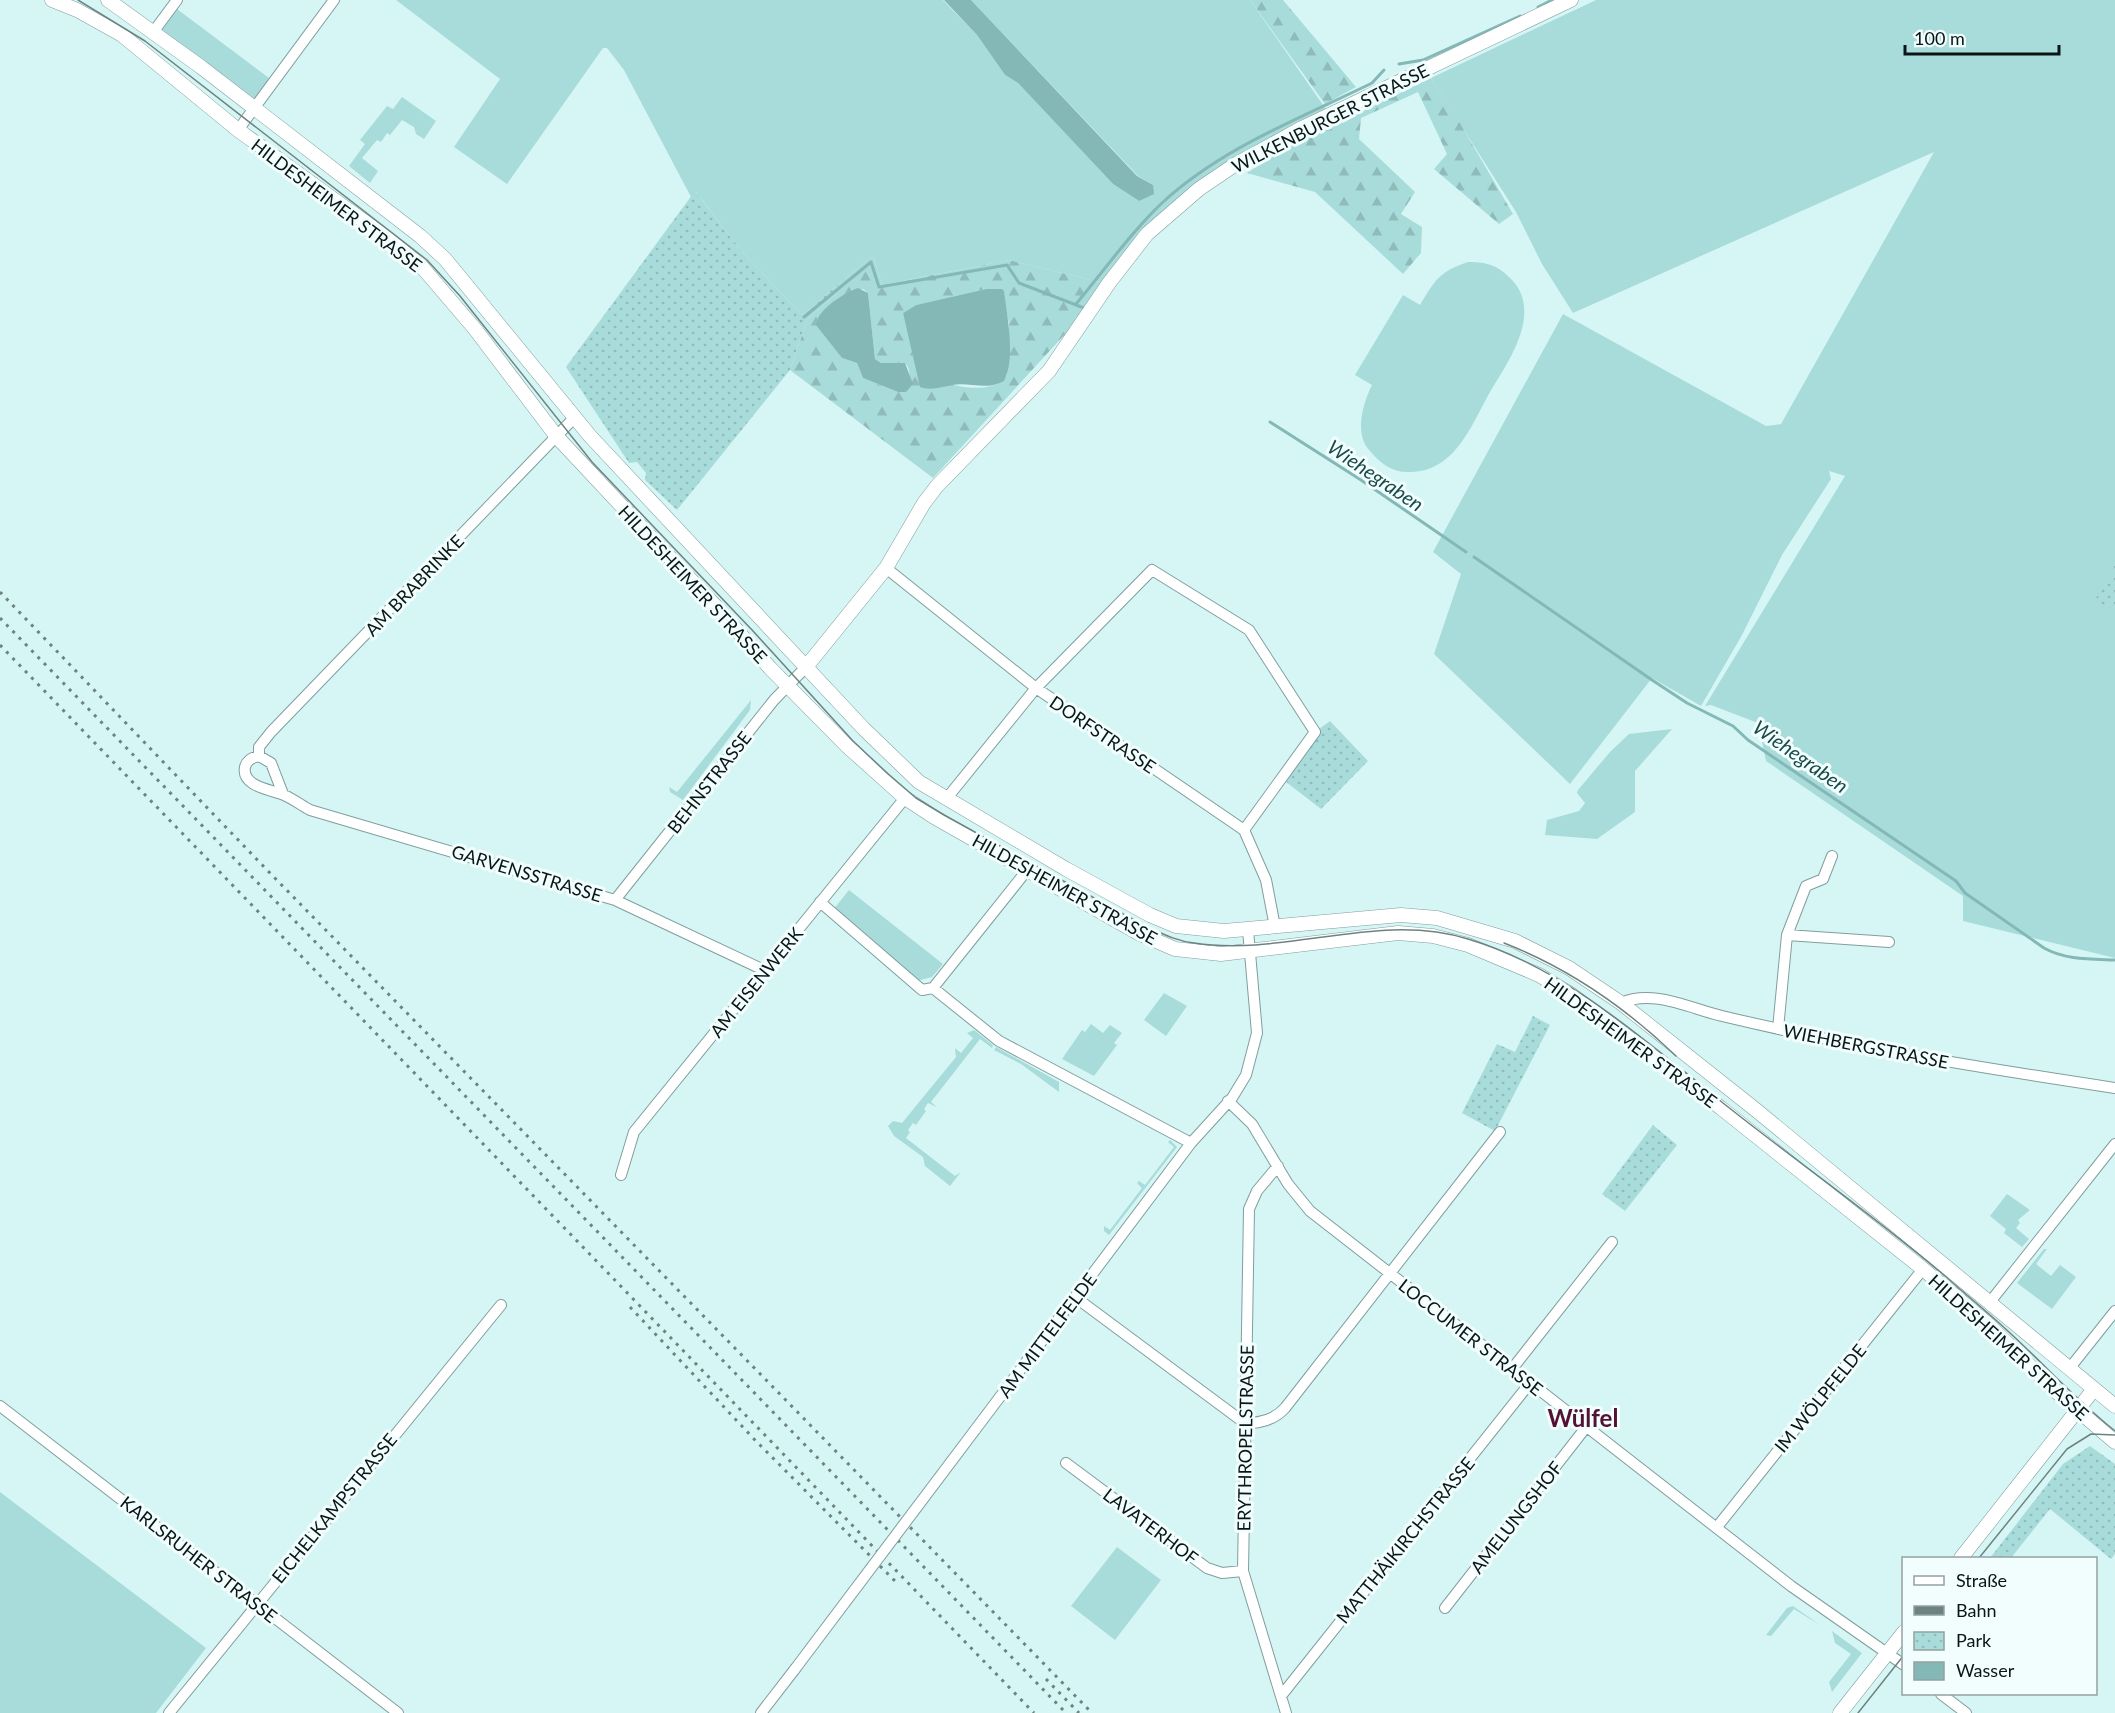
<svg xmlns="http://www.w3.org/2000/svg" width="2115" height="1713" font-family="Lato,sans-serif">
<defs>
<pattern id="forest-firs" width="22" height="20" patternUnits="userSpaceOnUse" patternTransform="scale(1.5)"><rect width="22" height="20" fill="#a8dcda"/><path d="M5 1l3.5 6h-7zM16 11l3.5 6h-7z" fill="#8fbcba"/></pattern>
<pattern id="park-dots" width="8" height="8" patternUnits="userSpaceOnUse" patternTransform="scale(1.5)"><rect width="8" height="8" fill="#a8dcda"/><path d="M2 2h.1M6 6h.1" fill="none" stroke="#8fbcba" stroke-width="1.8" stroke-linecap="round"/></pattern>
</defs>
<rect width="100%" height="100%" fill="#d5f6f4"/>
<path fill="#a8dcda" d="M396,0h547l34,35 28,40 13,8 95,101 26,17 14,-16 -15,-9 -167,-176h279l80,115 -131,74 -96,94 -94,-23 -127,25 -8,-26 -3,-2 -69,58 -59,-62 -47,-61 -5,5 -67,-127 -17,-22h-4l-96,136 -53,-37 46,-68z
M1596,0h519v958l-152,-37v-25l-197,-135 -8,-38 -47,-18 -6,1 140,-230 -16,-5 2,8 -49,76 -40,80 -41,71 -49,-28 -82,106 -136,-130 27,-80 -28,-22 130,-238 203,112 15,-2 153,-272 -361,161 -31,-49 -26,-52 -85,-134z
M177,9l96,72 -18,23 -95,-71z
M402,97l34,24 -12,18 -8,-5 -2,-7 -12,-7 -12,15 -3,-2 -6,9 -4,-2 -15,18 16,13 -8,12 -21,-17 16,-22 -5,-4 27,-34 6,3z
M1468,262c20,0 31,4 44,18 31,33 -4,82 -22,112 -19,34 -35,79 -79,80 -19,1 -30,-8 -42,-22 -15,-17 -6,-47 3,-65l-17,-10 48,-80 17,10c15,-25 20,-34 48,-43z
M751,700l-1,10 -67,90 -13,-8 -1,-5 8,5z
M1672,729l-37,42v41l-38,27 -52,-4 2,-15 32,-9 6,-8 -8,-10 1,-3 32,-38 19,-18z
M849,890l94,74 -11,13 -15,4 -84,-71z
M1164,993l23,13 -21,30 -22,-16z
M1091,1024l12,9 7,-8 12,8 -8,10 3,2 -23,31 -32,-17 20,-29 3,2z
M974,1030l19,15 -1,3 -12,-9 -49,63 6,5 -9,-4 -4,6 2,2 -10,14 -3,-2 -5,7 2,2 -4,6 49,38 6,-4 -11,14 -25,-20 -2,-9 -29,-21 -6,-10 5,-5 9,2 54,-66 -1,-9 6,5 12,-15 -6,-5z
M996,1047l63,35v10l-38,-28 -27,-14z
M1170,1140l7,7 -68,88 -5,-4v-5l6,4 32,-42 -5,-5 2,-2 6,4 29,-38 -6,-5z
M2007,1194l23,16 -12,10 2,3 -4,5 13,11 -7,8 -18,-14 2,-4 -16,-13z
M2044,1249h3l-11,15 15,12 9,-11 16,12 -24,32 -35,-26z
M0,1492l206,156 -50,65h-156z
M1117,1547l44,33 -46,60 -44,-34z
M1793,1606l27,19 -26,-16 -23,27 -5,-1 21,-27z
M1832,1631l30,22 -30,39 -3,-10 22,-28 -16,-11z"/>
<path fill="url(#forest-firs)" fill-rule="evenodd" d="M1250,0h33l73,87 -31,17z
M1431,78l26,40 56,96 -14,10 -65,-55 13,-15 -29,-62 -57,26 -2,21 56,53 -14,22 21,13 -1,26 -18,21 -88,-82 -68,-19 33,-21z
M874,259l8,26 127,-25 94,23 -36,49 -134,146 -143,-108 17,-50zM863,289l5,4 7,66 6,4h24c8,8 3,19 1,29h-8l-35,-14 -6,-15 -15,-5 -25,-38 21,-21zM986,289h16l7,35 -2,51c-9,16 -37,14 -53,10l-44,-47 -7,-25 13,-8z"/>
<path fill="url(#park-dots)" d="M695,191l48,62 59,62 69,-58 3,2 -67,61 -17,50 -113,140 -32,-30 1,-7 -9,-11 -8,1 -63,-96z
M2115,565v46l-20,-11z
M1330,721l38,40 -47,48 -40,-31 34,-46z
M1533,1016l17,9 -55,106 -33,-18 35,-69 18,8z
M1653,1125l24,20 -52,66 -23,-17z
M2090,1446l25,18v90l-4,5 -61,-50 -39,49h-21l73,-94z"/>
<path fill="#84b8b7" d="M944,0h27l166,176 16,9 1,9 -15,7 -26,-17 -95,-101 -13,-8 -28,-40z
M858,288l10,5 7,66 6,4h24l8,21 -7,8h-8l-35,-14 -6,-15 -15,-5 -26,-33c1,-15 28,-32 42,-37z
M986,289h16l2,2c3,25 12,67 0,90 -17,10 -34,1 -52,4 -10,2 -21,6 -32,2l-17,-74 13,-8z"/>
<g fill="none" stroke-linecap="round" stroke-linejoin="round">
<path stroke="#84b8b7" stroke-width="3" d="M1538,7l14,-7
M1399,64l24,-4 97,-44
M1076,304c27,-32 56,-73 86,-101 59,-55 139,-85 210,-120l12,-13
M804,317l67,-55 8,25 128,-22 12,18 65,25
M1270,422l91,58 105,72
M1474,557l178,123 35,23 46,23 15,14 208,141 9,12 79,55c21,12 47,11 71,12"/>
<g stroke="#809e9d" stroke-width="12">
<path id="minor" d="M154,31l23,-31
M238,130l96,-130
M886,568l150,120 208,142 22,50 9,47
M259,756v-9l12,-15 303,-314
M283,794l-12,-31 -12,-7c-6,1 -12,4 -14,11 -4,20 28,23 39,28 9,4 17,10 26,15l305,90 151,71
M947,798l89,-110 116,-118 97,60 66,102 -71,98
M615,900l159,-200 32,-33
M820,902l102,88 11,-2 66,53 192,102
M1787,935l102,7
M933,988l95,-119
M1621,1003c32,-14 68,5 101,13 129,31 261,52 393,72
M1778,1029l9,-94 19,-49 17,-7 9,-23
M1228,1101l24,23 36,60 22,27 481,375 113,79
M1278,1166l-21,25 -8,18 -6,362 43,142
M621,1175l13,-43 271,-334
M1075,1297l171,127c16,-2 28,-4 39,-16l215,-276
M1990,1302l125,-158
M1512,1369l100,-127
M2069,1369l46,-58
M0,1406l398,307
M975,1430l216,-287 41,-45 14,-23 11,-42 -9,-103
M1066,1463l141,105 15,5 21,-2
M1717,1527l206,-258
M1445,1608l142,-182
M1941,1694l25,19
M1281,1696l249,-313
M169,1713l332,-408
M761,1713l34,-44"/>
</g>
<g stroke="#809e9d" stroke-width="15">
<path id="major" d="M52,0l25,10 45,25 116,95 149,108 35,29 53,62 82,108 164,175 49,56 77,78 58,52 29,19 204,116 37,16 46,5 177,-21 35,3 35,9 71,30 33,20 149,113 202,161 66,56 64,64 62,53
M108,0l93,67 219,169 25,23 145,177 274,293 55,53 147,87 84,46 26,11 48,5 177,-16 36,3 78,23 54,27 52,35 135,107 359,296
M806,667l80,-99 38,-65 13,-17 112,-115 60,-88 38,-49 52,-45 34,-23 69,-38 269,-128
M1961,1558l133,-169
M1840,1713l64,-81"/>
</g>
<use href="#minor" stroke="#fff" stroke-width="10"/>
<use href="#major" stroke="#fff" stroke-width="14"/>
<path stroke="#6d8382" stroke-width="1.5" d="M78,0l67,41 282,219 33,36 132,166 161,169 100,110 35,33 28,24 28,17 201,111c16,7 31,15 49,17 91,14 184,-32 274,-4 95,28 174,99 250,160 75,60 154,115 227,177 21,19 44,37 65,57 35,32 67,68 105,98
M1504,943c64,25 123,66 172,113
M1979,1558l88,-109 24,-15 24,1
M1858,1713l46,-58"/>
<path stroke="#6d8382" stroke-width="3" stroke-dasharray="3 6" stroke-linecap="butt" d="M0,592l267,278 825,843
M0,618l1066,1095
M0,645l1034,1068
M630,1307l124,132 141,142
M1046,1679l33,34"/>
<g stroke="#809e9d" stroke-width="12" stroke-linecap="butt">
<path id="minor-bridge" d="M795,1669l180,-239"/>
</g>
<use href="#minor-bridge" stroke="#fff" stroke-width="10"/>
</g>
<g text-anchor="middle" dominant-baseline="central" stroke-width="6" stroke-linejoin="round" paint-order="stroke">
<g font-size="18" fill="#0a1515" stroke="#f2fefe">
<text transform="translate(1330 118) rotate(-27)">WILKENBURGER STRASSE</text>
<text transform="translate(337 205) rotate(37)">HILDESHEIMER STRASSE</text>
<text transform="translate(693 584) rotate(47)">HILDESHEIMER STRASSE</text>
<text transform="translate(414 585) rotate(-46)">AM BRABRINKE</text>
<text transform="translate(1103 734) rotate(34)">DORFSTRASSE</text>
<text transform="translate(709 782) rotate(-52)">BEHNSTRASSE</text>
<text transform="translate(527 873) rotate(17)">GARVENSSTRASSE</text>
<text transform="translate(1065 889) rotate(29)">HILDESHEIMER STRASSE</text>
<text transform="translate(756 982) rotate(-51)">AM EISENWERK</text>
<text transform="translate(1631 1042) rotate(36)">HILDESHEIMER STRASSE</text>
<text transform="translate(1866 1046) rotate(11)">WIEHBERGSTRASSE</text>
<text transform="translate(1047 1335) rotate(-53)">AM MITTELFELDE</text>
<text transform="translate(1471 1337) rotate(38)">LOCCUMER STRASSE</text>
<text transform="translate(2009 1347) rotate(42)">HILDESHEIMER STRASSE</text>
<text transform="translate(1820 1398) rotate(-51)">IM WÖLPFELDE</text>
<text transform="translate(1245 1438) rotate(-89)">ERYTHROPELSTRASSE</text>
<text transform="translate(334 1508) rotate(-51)">EICHELKAMPSTRASSE</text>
<text transform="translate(1516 1517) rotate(-52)">AMELUNGSHOF</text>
<text transform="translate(1151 1526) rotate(37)">LAVATERHOF</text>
<text transform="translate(1405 1540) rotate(-51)">MATTHÄIKIRCHSTRASSE</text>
<text transform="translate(199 1559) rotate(38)">KARLSRUHER STRASSE</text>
</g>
<g font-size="20" font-style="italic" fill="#1b4a49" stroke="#f2fefe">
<text transform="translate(1376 475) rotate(34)">Wiehegraben</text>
<text transform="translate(1801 756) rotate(35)">Wiehegraben</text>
</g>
<g font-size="24" font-weight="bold" fill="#531231" stroke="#f2fefe">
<text x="1583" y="1417">Wülfel</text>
</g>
</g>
<rect x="1902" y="1557" width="195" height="138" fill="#f2fefe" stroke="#95a1a1" stroke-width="1.5"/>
<rect x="1914" y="1576" width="30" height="9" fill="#ffffff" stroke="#95a1a1" stroke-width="1.5"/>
<text x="1956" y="1587" font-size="18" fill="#0a1515">Straße</text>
<rect x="1914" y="1606" width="30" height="9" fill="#6d8382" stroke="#95a1a1" stroke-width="1.5"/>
<text x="1956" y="1617" font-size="18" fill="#0a1515">Bahn</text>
<rect x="1914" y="1632" width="30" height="18" fill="url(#park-dots)" stroke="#95a1a1" stroke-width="1.5"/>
<text x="1956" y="1647" font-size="18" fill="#0a1515">Park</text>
<rect x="1914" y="1662" width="30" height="18" fill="#84b8b7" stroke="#95a1a1" stroke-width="1.5"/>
<text x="1956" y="1677" font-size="18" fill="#0a1515">Wasser</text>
<path d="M1905 45v9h154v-9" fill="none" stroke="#0a1515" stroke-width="3"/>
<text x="1914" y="45" font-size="18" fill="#0a1515" stroke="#f2fefe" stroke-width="4.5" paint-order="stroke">100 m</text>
</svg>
